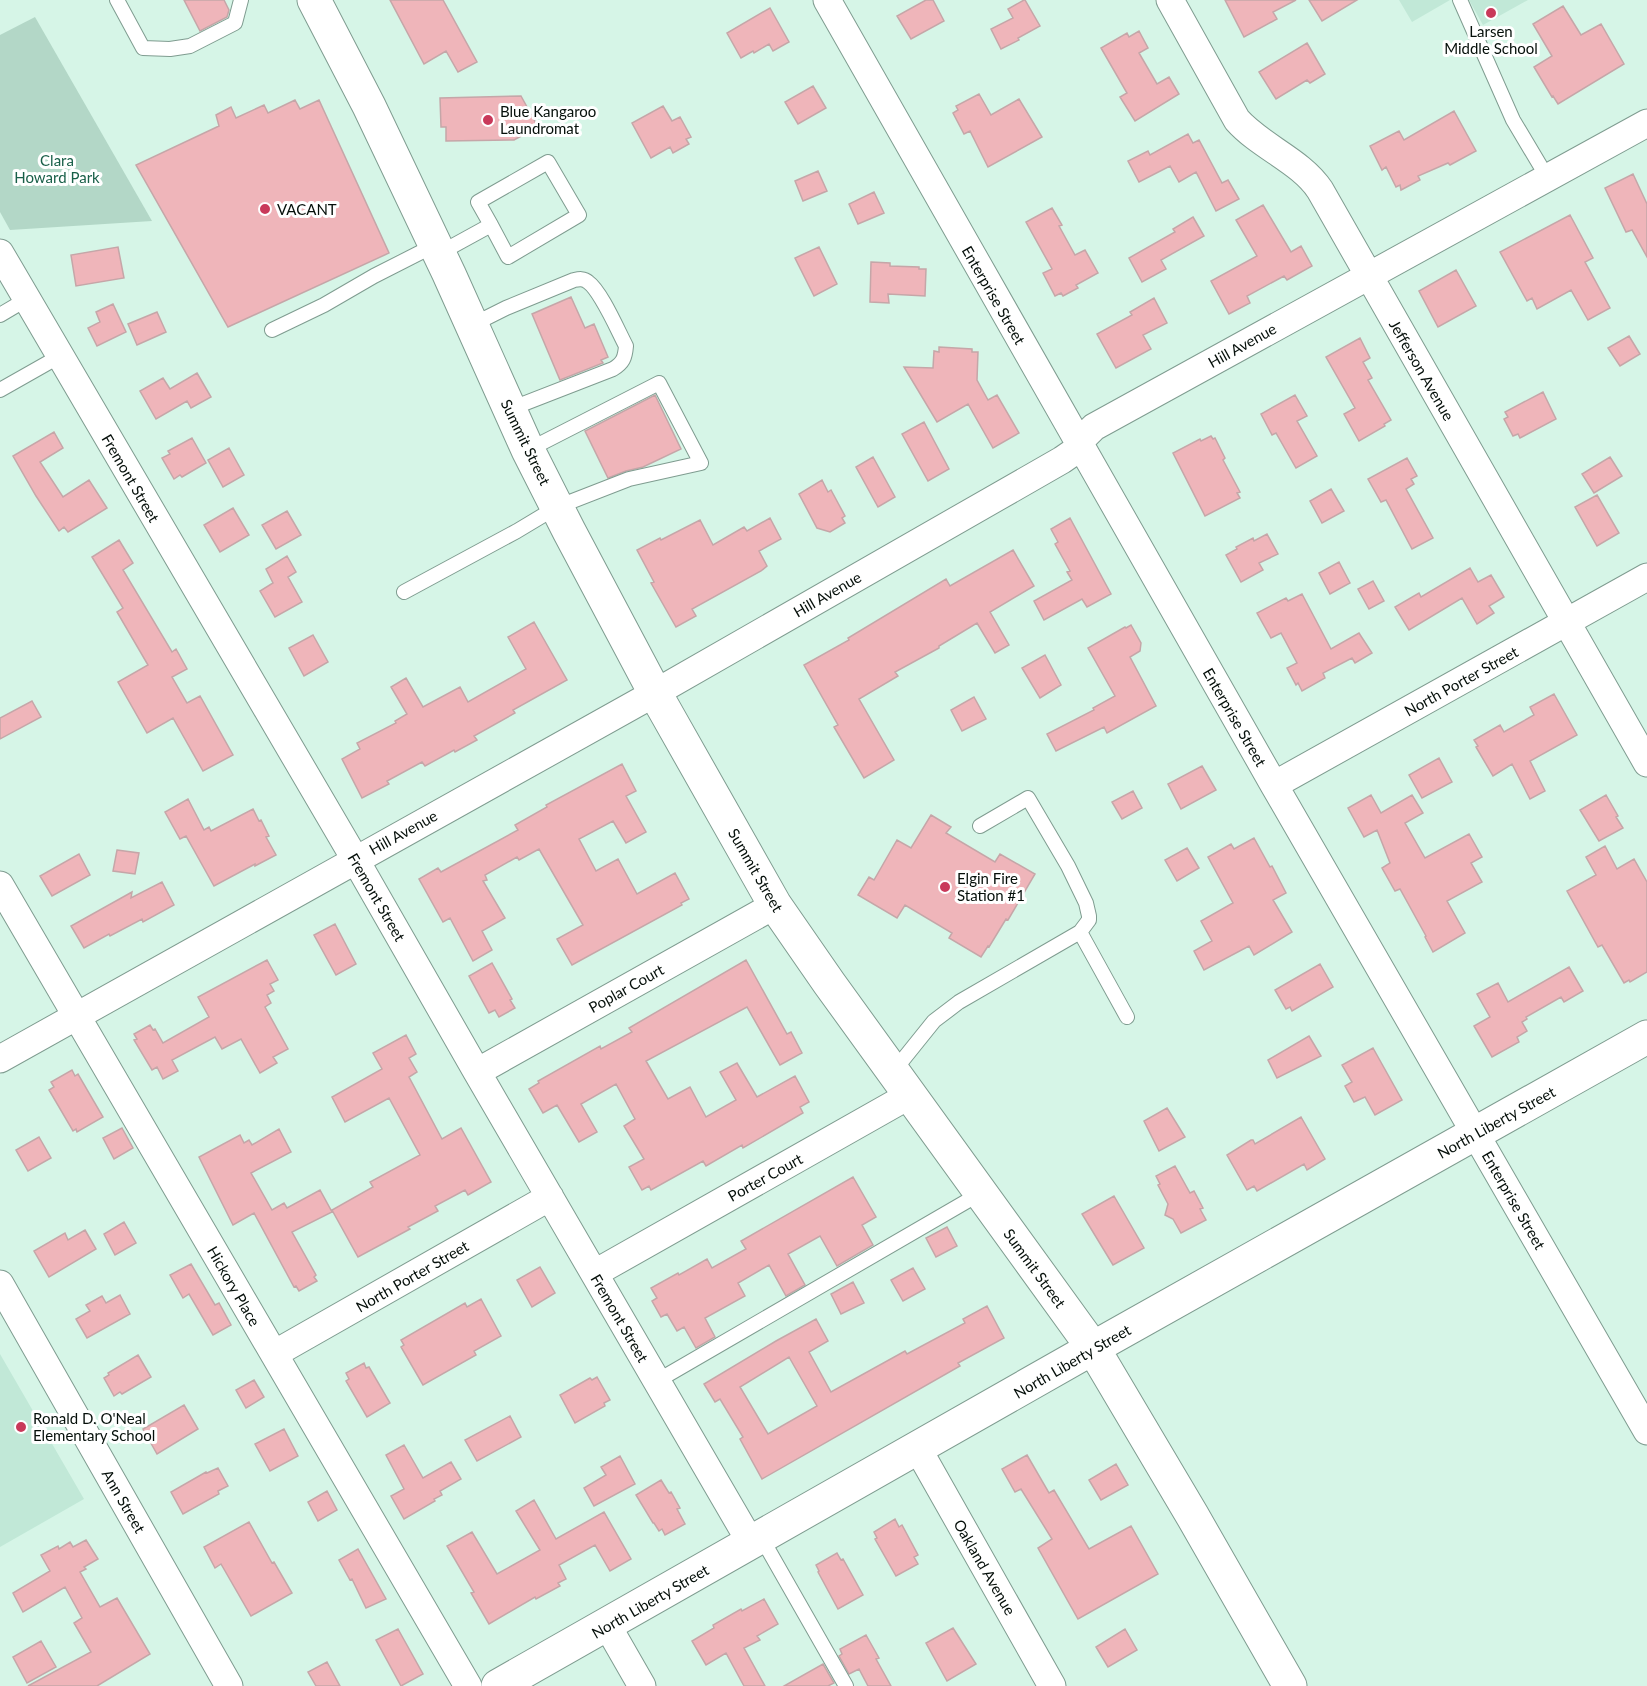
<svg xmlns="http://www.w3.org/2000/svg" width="1647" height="1686" font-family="Lato,sans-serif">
<rect width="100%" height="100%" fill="#d6f5e7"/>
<path fill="#c1e8d7" d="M1399,0h51l-38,22z
M1469,0h59l-45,25z
M0,1354l84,145 -84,48z"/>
<path fill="#b3d7c7" d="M35,17l117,204 -142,9 -10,-18v-177z"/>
<path fill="#efb5ba" stroke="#c5a6a8" stroke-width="1.5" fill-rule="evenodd" d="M184,0h40l5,10 -2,7 -27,14z
M390,0h53l34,62 -19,10 -12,-21 -22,13z
M926,0h7l11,21 -33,18 -14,-23z
M1024,0h1l15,26 -22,12 1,2 -18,9 -10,-20 22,-11 -5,-9z
M1225,0h71l-23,12 4,7 -33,18z
M1309,0h48l-35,21z
M1563,6l18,29 20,-11 23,40 -66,40 -5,-8 -1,1 -18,-30 18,-11 -19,-32z
M770,8l19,34 -16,9 -4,-7 -15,9 -1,-2 -12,7 -14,-25z
M1139,31l9,17 -9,5 18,31 12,-7 10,17 -44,27 -15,-24 7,-4 -26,-45 26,-15 2,4z
M1307,43l18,31 -15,9 -3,-3 -31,19 -17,-27z
M813,86l13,22 -28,16 -13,-22z
M979,94l12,21 28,-16 23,38 -54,30 -18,-36 -6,3 -11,-21 5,-3 -2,-4z
M521,96l17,31 -24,13 -68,1v-14h-5l-1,-29z
M295,100l5,9 19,-9 70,153 -161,74 -92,-162 83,-39 -3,-11 15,-8 5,11 28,-13 4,8z
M663,106l9,15 8,-4 11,20 -5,2 3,5 -16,9 -3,-6 -19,11 -19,-35z
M1454,111l22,40 -26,14 -2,-2 -30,13 2,4 -19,10 -1,-5 -4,2 -10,-20 -4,3 -12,-24 29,-15 5,9z
M1188,134l5,9 6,-3 23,43 6,-3 11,19 -23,12 -20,-39 -17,10 -9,-16 -31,16 -11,-21 20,-10 2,4z
M818,171l9,20 -24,10 -8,-20z
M1633,174l14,30v53l-15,-27 -6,2 -21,-44z
M874,192l10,21 -26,11 -9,-20z
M1263,205l28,47 10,-6 11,20 -25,14 -3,-4 -37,20 3,7 -21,11 -18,-33 46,-25 -21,-36z
M1052,208l10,17 -3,1 16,29 10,-5 13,23 -22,12 2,3 -15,8 -2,-3 -6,3 -12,-23 9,-4 -26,-47z
M1570,215l23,43 -8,4 25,46 -22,12 -17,-30 -34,19 -5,-11 -5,3 -27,-49z
M1193,217l11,19 -43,24 5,9 -24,13 -13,-24 46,-26 -2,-3z
M118,247l6,31 -48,8 -5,-31z
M819,247l18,37 -23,12 -19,-38z
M871,262l19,1v3l29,1v2h7l-1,27 -37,-2 1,9 -19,-1z
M1456,270l20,36 -38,21 -19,-36z
M571,297l14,31 9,-4 14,33 -7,3 2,3 -43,17 -28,-66z
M1154,298l13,25 -24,12 8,14 -35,19 -19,-34 35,-19 -2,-3z
M113,304l13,28 -29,14 -9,-18 12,-6 -4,-10z
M157,312l9,20 -29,13 -9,-21z
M1629,336l11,18 -20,12 -12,-18z
M1360,338l10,20 -7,4 9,16 -4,2 23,40 -7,4 1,2 -26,15 -15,-27 11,-6 -29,-51z
M939,347l33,2v3h6l-1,28 11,20 9,-5 22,38 -26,15 -25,-44 -31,18 -33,-55 29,1 1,-17 5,1z
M197,373l14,24 -20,11 -4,-7 -31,18 -16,-28 23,-13 7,11z
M1543,392l13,27 -36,19 -2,-4 -5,2 -9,-17 4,-2 -3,-5z
M655,395l26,54 -38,18 -17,4 -18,7 -23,-47z
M1295,395l12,21 -10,5 20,35 -21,12 -20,-35 -4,2 -11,-21z
M924,422l25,47 -21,12 -26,-47z
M54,432l9,16 -23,14 23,35 26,-17 18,28 -39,24 -4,-5 -5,4 -23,-35 -23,-40z
M1211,436l2,3 2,-1 10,20 -2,2 17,32 -3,1 3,5 -35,18 -32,-63 27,-14 1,2z
M192,438l14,25 -24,14 -2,-2 -6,4 -12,-21 8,-4 -2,-3z
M229,448l15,27 -21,12 -15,-27z
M873,457l22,40 -17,10 -22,-40z
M1610,457l12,19 -28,17 -12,-19z
M1407,458l10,18 -6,3 3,5 -8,5 27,49 -21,11 -26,-49 -5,2 -13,-23z
M822,480l6,12 3,-2 14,26 -3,2 3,5 -15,9 -13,-4 -18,-34z
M1331,489l13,22 -22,12 -12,-22z
M1597,495l22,38 -22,13 -22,-39z
M233,508l16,27 -29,17 -16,-27z
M287,511l14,24 -25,14 -14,-24z
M770,518l11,21 -22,12 8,15 -6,5 -69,38 4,7 -20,11 -25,-44 3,-1 -17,-32 23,-12 1,2 39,-20 13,25 31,-18 3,4z
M1070,518l41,76 -24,13 -5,-8 -38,21 -10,-19 38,-21 -5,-8 3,-1 -15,-27 3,-2 -7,-13z
M1267,534l11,20 -19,9 4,7 -22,12 -15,-27 11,-6 -1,-2 17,-9 1,3z
M119,540l14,23 -10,7 49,82 4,-3 11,20 -15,8 15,26 13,-7 33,59 -30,16 -30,-53 -26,15 -29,-51 30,-17 -31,-53 6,-4 -31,-51z
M1013,550l21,36 -44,26 19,33 -14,8 -18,-30 -38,23v2l-44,24 3,4 -39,23 35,61 -30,18 -30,-51 4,-2 -34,-60 45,-25 -1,-2 98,-59 4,7z
M287,556l9,16 -8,5 14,25 -27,15 -15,-26 13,-8 -7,-14z
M1339,562l11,21 -20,11 -11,-21z
M1470,568l8,14 13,-7 13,22 -15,9 5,7 -17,11 -15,-26 -53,32 -14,-23 24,-14 2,4z
M1373,581l11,20 -15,8 -11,-20z
M1302,594l29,55 28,-16 13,20 -17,10 -3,-5 -29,15 2,5 -23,13 -4,-8 -2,2 -9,-17 10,-5 -16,-30 -10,5 -14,-25 29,-15 2,3z
M534,622l33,58 -54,30 2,3 -41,23 3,4 -22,12 -1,-2 -29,16 -3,-4 -35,19 2,3 -27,14 -20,-39 18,-10 -3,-6 39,-20 -1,-2 12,-7 -16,-27 15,-9 17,29 37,-20 8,15 58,-33 -18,-32z
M1131,625l10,18 -1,8 -10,6 26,49 -49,27 -3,-6 -48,24 -9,-17 47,-24 -1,-2 22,-12 -27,-48 37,-21 1,1z
M313,635l15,27 -24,14 -15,-28z
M1045,655l16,30 -21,13 -18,-30z
M1554,694l23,41 -47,26 15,30 -15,8 -18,-35 -19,12 -17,-29 2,-1 -4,-6 26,-15 4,7 30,-17 -4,-8z
M974,697l12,22 -24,12 -11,-21z
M32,701l9,16 -41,22v-21z
M1439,758l13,24 -30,16 -13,-23z
M622,764l14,27 -10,5 20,36 -20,11 -13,-22 -34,18 17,32 22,-12 19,35 38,-21 14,26 -8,4 1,2 -110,60 -15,-26 26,-14 -44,-76 -20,11 -2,-3 -32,18 2,5 -4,1 22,37 -23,13 10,19 -19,11 -23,-43 -7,4 -24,-43 19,-11 3,4 77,-42 -3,-5 32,-18 -1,-2z
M1202,766l14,24 -35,19 -13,-25z
M1133,791l9,17 -20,11 -10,-17z
M1371,795l10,18 31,-18 11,18 -18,10 20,35 44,-24 13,23 -11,6 11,19 -35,19 18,32 -32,19 -8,-15 1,-1 -26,-47 -5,2 -13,-23 8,-5 -13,-33 -13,7 -16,-29z
M1606,795l12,21 -2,1 7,11 -24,13 -19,-31z
M188,799l16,31 5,-3 2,4 42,-22 6,12 2,-1 8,16 -3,1 10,18 -21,11v-2l-41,22 -28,-50 -6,3 -15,-27z
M931,815l20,12 -5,6 49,29 5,-8 35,20 -27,46 -2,-1 -17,28 -1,-1 -7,11 -32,-19 3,-5 -47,-28 -8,13 -39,-23 11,-18 5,3 23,-40 14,8z
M1254,838l16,29 2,-1 14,27 -13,7 19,32 -38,23 -5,-9 -45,24 -10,-19 18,-10 -11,-20 32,-18 -25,-46 23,-13 3,5z
M1605,846l12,23 17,-10 13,23v90l-17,10 -1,-2 -5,3 -22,-38 -4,2 -31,-56 29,-16 -10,-18z
M1187,848l12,20 -22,13 -12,-21z
M117,850l22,3 -4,21 -22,-3z
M79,854l11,21 -38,21 -12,-20z
M162,882l12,23 -31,17 -1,-3 -32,17 -1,-2 -25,14 -13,-22 61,-34 -1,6z
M335,924l21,40 -20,11 -22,-40z
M267,960l11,20 -8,4 4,7 -7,4 4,8 -6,4 23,42 -15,8 4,6 -17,10 -19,-34 -19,10 -7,-12 -43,23 6,11 -15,8 -6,-12 -5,3 -18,-30 3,-1 -3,-5 16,-9 3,5 2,-1 8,14 46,-26 -11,-20z
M746,960l41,74 4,-2 11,21 -22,12 -33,-58 -101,54 22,38 22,-12 16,30 30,-17 -16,-28 17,-9 20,34 38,-21 14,26 -9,5 3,6 -60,35 -1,-3 -36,21 -3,-5 -52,29 -2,-4 -7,4 -13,-23 15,-8 -20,-33 11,-7 -19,-35 -35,20 16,28 -18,10 -22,-37 -14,8 -14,-24 10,-6 -1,-2 62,-35 1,3 31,-17 -3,-4z
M492,963l20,36 -2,1 5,8 -16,9 -4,-7 -6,3 -20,-37z
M1320,964l13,23 -41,24 -2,-4 -4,2 -11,-19z
M1569,967l14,24 -19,11 -3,-5 -35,20 1,2 -5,3 5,9 -10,6 2,5 -27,15 -18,-31 16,-9 -13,-23 21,-11 10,19z
M406,1035l10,19 -7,4 8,14 -8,5 33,62 19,-11 30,54 -23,13 -3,-5 -30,16 3,5 -30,16 2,2 -52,28 -26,-47 41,-23 -3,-5 50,-27 -31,-57 -44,24 -13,-25 50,-28 -9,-16z
M1309,1036l12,20 -44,22 -9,-18z
M1373,1048l29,52 -27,15 -10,-18 -11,5 -9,-16 7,-4 -10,-17z
M72,1070l3,6 3,-2 25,43 -26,15 -1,-3 -3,2 -24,-41 5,-3 -3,-5z
M1167,1108l18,29 -26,14 -15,-30z
M1301,1117l24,42 -18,11 -3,-6 -47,27 -3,-5 -7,4 -20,-35 24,-15h2l2,4z
M122,1128l11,20 -19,11 -11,-21z
M279,1129l12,23 -40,21 21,37 12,-7 3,5 33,-18 12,22 -40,20 24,43 -2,2 3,4 -18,10 -3,-5 -2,1 -40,-74 -21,12 -34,-68 41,-22 4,8 5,-3 3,5z
M39,1137l12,21 -23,13 -12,-21z
M1175,1166l15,27 4,-2 9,17 -3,1 6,11 -25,13 -8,-14 -8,-4 3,-11 -10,-19 2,-1 -4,-8z
M853,1177l23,40 -14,8 11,20 -36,21 -17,-30 -32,18 17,31 -19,11 -17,-31 -31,18 7,13 -40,22 10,19 -19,11 -12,-21 -7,4 -10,-17 -6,3 -9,-16 5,-3 -6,-10 27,-15 1,2 28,-16 5,9 34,-19 -5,-8z
M1114,1196l30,52 -31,17 -31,-51z
M124,1222l12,21 -21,12 -11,-21z
M947,1227l10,19 -21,11 -10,-19z
M85,1230l11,19 -47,28 -15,-26 31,-18 3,7z
M191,1264l24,41 4,-2 12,22 -18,10 -24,-41 -6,4 -13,-23z
M540,1267l15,26 -23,14 -15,-27z
M913,1268l12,21 -22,12 -12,-21z
M853,1282l11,21 -23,11 -10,-20z
M120,1295l10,19 -43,24 -11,-19 14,-8 -4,-6 16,-9 4,7z
M481,1299l20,37 -27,15 2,4 -53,30 -22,-38 3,-2 -3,-5 64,-37 2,4z
M987,1306l17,32 -46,25 2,3 -198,113 -22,-40 3,-2 -23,-38 -5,3 -11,-18 72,-43 40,-22 12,22 -19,11 22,40 74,-41 2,3 58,-31 -2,-4zM789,1357l28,49 -49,28 -28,-47z
M138,1355l13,22 -29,17 -2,-2 -6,4 -10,-18 5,-3 -1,-2z
M364,1363l2,5 3,-1 21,36 -23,14 -21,-36 3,-2 -3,-6z
M597,1377l13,23 -6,3 1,3 -30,17 -15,-28 30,-17 2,2z
M254,1380l10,17 -18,11 -10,-18z
M184,1405l14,24 -41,25 -14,-25z
M510,1416l11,21 -44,24 -12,-21z
M284,1429l14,27 -28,15 -15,-27z
M404,1445l19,33 28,-16 10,17 -21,12 2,4 -8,4 1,2 -31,18 -13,-23 13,-7 -18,-34z
M1027,1455l22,38 5,-3 35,59 42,-23 27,48 -80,45 -40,-71 14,-9 -31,-50 -6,3 -13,-23z
M620,1456l15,28 -41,22 -10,-18 22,-13 -5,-8z
M1116,1464l12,21 -27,15 -12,-20z
M218,1468l10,18 -10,5 1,3 -36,20 -12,-22 35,-20 1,1z
M661,1480l8,13 2,-1 9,16 -3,1 8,15 -20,11 -3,-6 -3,2 -5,-8h-1l-17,-28z
M327,1491l10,19 -19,11 -10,-19z
M534,1500l22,39 48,-27 27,47 -21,12 -15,-26 -36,20 7,14 -8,4 2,3 -24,13 -1,-2 -46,27 -18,-31 3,-1 -27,-46 25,-14 25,42 43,-24 -24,-39z
M895,1519l4,8 3,-2 16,30 -4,2 4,7 -22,12 -21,-37 2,-1 -3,-6z
M249,1522l23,41 2,-1 18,31 -41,23 -30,-52 -6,4 -11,-21z
M86,1540l12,19 -14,8 2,2 -6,3 20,35 17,-9 33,56 -53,32h-69l63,-34 -17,-29 8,-5 -17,-31 -42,25 -10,-19 37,-22 -9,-16 17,-9 1,3 11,-7 3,5z
M358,1549l28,50 -20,9 -14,-29 -2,1 -11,-20z
M837,1553l4,7 2,-1 20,36 -25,14 -20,-37 1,-1 -3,-6z
M764,1599l14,25 -21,12 3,4 -16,8 21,38h-21l-18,-33 -20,12 -14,-24 22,-13 -1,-3 28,-16 1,2z
M953,1628l23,36 -29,17 -21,-38z
M398,1629l25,45 -22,12 -25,-46z
M1125,1629l12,21 -29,17 -12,-20z
M866,1635l13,23 -3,1 15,27h-23l-9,-17 -10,5 -10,-18 3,-2 -2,-5z
M41,1641l15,26 -29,16 -14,-26z
M327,1662l13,24h-24l-8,-14z
M823,1664l11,19 -6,3h-44z"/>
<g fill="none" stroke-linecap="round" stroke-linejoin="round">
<g stroke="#7f9c90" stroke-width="16">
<path id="lane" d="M117,0l26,48 27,1 20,-3 45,-23 6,-23
M1460,0l53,120 34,57
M440,253l51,-28 17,32 71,-42 -31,-53 -70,40 13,23
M0,315l27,-16
M472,325l34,-17 68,-28c5,-1 10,-2 14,2 13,9 30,49 38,64 -1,12 -3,17 -13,23l-103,40
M272,330l52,-25 50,-29 61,-31
M0,390l60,-34
M404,592l113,-61 40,-24 72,-28 72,-16 -42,-80 -131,67
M1080,932l47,85
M893,1072l41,-51 25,-19 121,-70 9,-12v-4l-3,-13 -18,-37 -40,-68 -48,28
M657,1381l324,-188
M761,1537l85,149"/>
</g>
<g stroke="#7f9c90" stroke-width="29">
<path id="street" d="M827,0l447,785 373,646
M1170,0l67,120c24,27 64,41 83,70l327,573
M0,253l355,606 122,213 274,471
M1274,785l373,-208
M0,885l468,801
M0,1059l655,-366 407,-233 13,-9 10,-15 9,-9 553,-304
M477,1072l298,-167
M595,1273l315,-178
M0,1284l229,402
M274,1354l276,-157
M918,1449l134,237
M607,1625l35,61"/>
</g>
<g stroke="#7f9c90" stroke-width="35">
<path id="secondary" d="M314,0l55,106 80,168 79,176 41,81 86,162 120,212 54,78 264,365 99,167 98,171
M498,1686l595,-338 554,-311"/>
</g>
<use href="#lane" stroke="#fff" stroke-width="14"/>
<use href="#street" stroke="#fff" stroke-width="27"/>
<use href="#secondary" stroke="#fff" stroke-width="33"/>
</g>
<g fill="#c9395a" stroke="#fff" stroke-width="2">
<circle cx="1491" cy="13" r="6"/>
<circle cx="488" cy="120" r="6"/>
<circle cx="265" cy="209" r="6"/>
<circle cx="945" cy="887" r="6"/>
<circle cx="21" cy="1427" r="6"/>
</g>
<g text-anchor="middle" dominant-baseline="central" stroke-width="6" stroke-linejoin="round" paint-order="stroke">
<g font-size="15" fill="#050f0a" stroke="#fff" text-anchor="start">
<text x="1491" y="31" text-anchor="middle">Larsen<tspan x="1491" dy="17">Middle School</tspan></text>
<text x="500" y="111">Blue Kangaroo<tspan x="500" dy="17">Laundromat</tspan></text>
<text x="277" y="209">VACANT</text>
<text x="957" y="878">Elgin Fire<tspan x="957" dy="17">Station #1</tspan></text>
<text x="33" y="1418">Ronald D. O'Neal<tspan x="33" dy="17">Elementary School</tspan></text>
</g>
<g font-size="15" fill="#185f48" stroke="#fff">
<text x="57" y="160">Clara<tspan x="57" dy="17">Howard Park</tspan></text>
</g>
<g font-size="15" fill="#050f0a" stroke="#fff">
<text transform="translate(994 295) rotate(60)">Enterprise Street</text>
<text transform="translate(1242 345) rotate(-29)">Hill Avenue</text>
<text transform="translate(1422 370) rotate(60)">Jefferson Avenue</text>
<text transform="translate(526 442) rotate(64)">Summit Street</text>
<text transform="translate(131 478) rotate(60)">Fremont Street</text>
<text transform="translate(827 594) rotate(-30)">Hill Avenue</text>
<text transform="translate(1461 681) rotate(-29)">North Porter Street</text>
<text transform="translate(1235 717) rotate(60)">Enterprise Street</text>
<text transform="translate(403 832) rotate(-29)">Hill Avenue</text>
<text transform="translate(756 870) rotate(60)">Summit Street</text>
<text transform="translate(377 897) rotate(60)">Fremont Street</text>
<text transform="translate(626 988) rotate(-29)">Poplar Court</text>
<text transform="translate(1496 1122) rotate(-29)">North Liberty Street</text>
<text transform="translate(765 1177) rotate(-29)">Porter Court</text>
<text transform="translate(1514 1200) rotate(60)">Enterprise Street</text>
<text transform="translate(1035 1268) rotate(54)">Summit Street</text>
<text transform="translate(412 1276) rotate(-30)">North Porter Street</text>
<text transform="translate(234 1286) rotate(60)">Hickory Place</text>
<text transform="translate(620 1318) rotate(60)">Fremont Street</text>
<text transform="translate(1072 1361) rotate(-30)">North Liberty Street</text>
<text transform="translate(124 1501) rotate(60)">Ann Street</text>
<text transform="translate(985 1567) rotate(60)">Oakland Avenue</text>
<text transform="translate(650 1601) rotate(-30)">North Liberty Street</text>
</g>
</g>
</svg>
